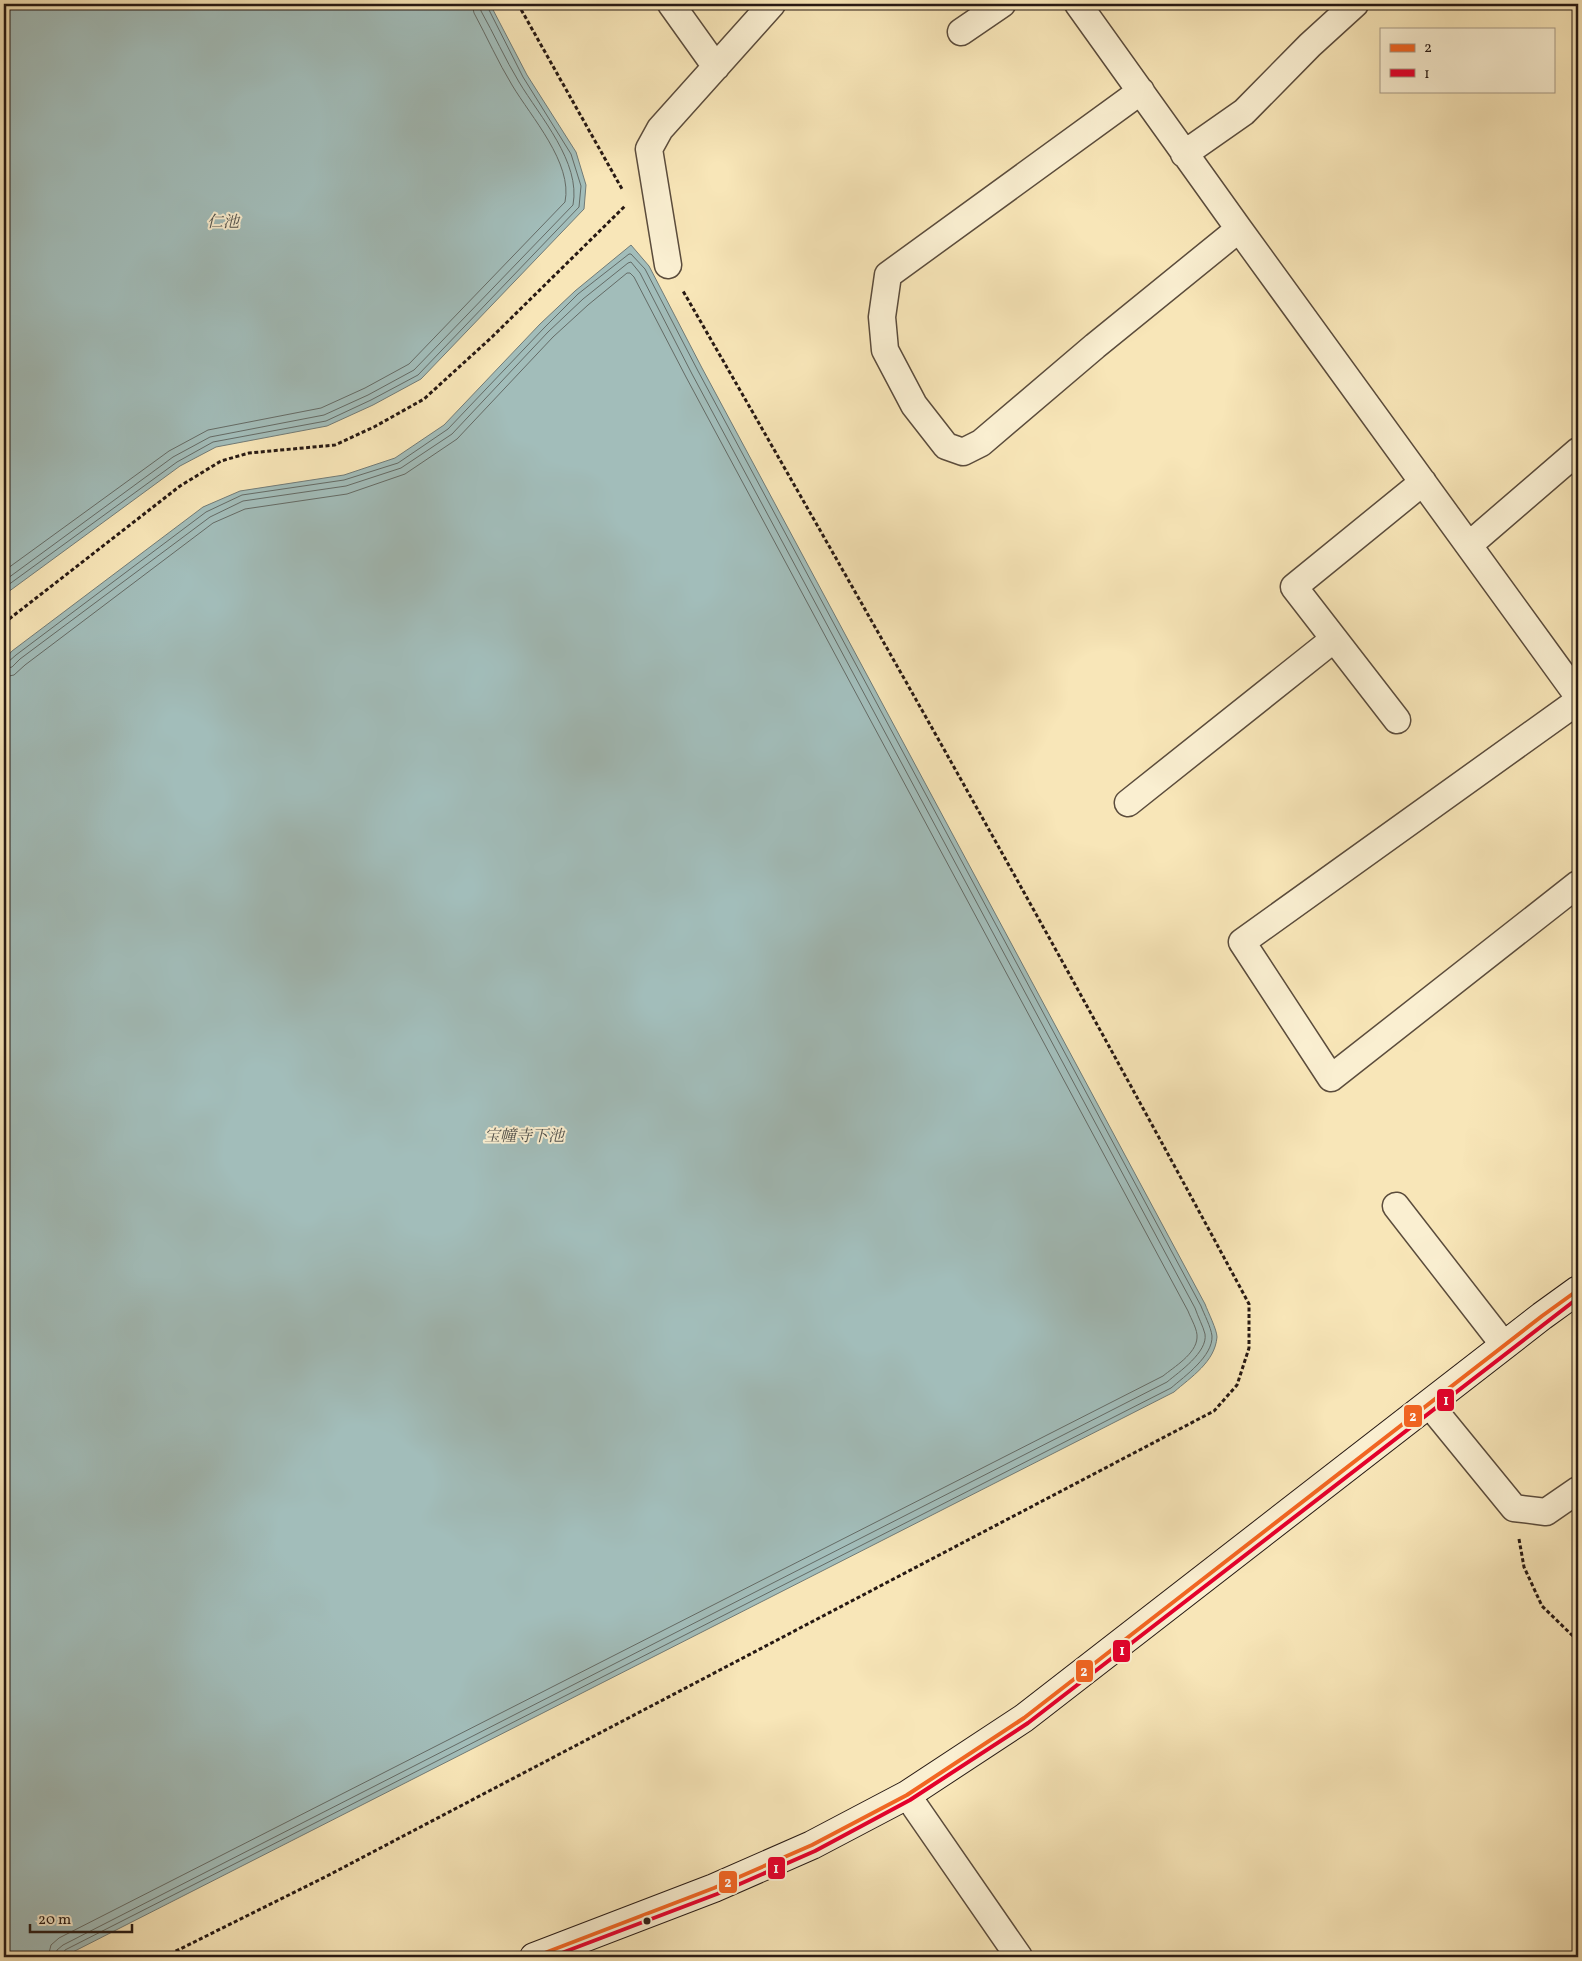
<svg xmlns="http://www.w3.org/2000/svg" width="1582" height="1961" font-family="Vollkorn,'Noto Serif JP',serif">
<rect width="100%" height="100%" fill="#f8e6b8"/>
<filter id="stains"><feTurbulence type="fractalNoise" baseFrequency=".004" numOctaves="4"/><feColorMatrix values="0 0 0 0 .2 0 0 0 0 .09 0 0 0 0 .02 0 0 0 .5 -.17"/></filter>
<radialGradient id="worn" r=".72"><stop offset=".6" stop-color="#630" stop-opacity="0"/><stop offset="1" stop-color="#630" stop-opacity=".3"/></radialGradient>
<path fill="#a2bdba" stroke="#717b77" d="M4,4h486l37,71 49,77 10,33 -2,24 -163,170 -48,26 -46,21 -111,21 -36,19 -176,129z
M631,245l18,21 53,102 503,936c3,8 12,26 12,33 -2,25 -26,40 -43,55l-1111,565h-59v-1297l8,-9 191,-144 37,-16 104,-16 51,-17 49,-33 96,-101 35,-33z"/>
<g fill="none" stroke-linecap="round" stroke-linejoin="round">
<path stroke="#646b66" stroke-width="1" d="M4,571l165,-120 39,-21 113,-22 44,-20 44,-24 156,-162c8,-39 -34,-85 -53,-117 -14,-23 -25,-48 -38,-72l-2,-9
M4,581l169,-124 37,-20 114,-22 44,-20 46,-25 159,-165c8,-43 -33,-88 -54,-123 -14,-23 -25,-48 -38,-71l-1,-7
M4,588l173,-126 36,-20 113,-21 45,-21 47,-25 161,-168 2,-21 -10,-32 -48,-77 -37,-73
M4,663l4,-1 8,-7 190,-143 36,-17 102,-15 54,-17 50,-34 96,-101 34,-34 51,-40h2l14,15 53,102 503,935c3,8 10,21 11,30 1,20 -27,40 -41,52l-1106,562 -3,7
M4,669l8,-2 8,-8 190,-142 33,-16 103,-15 55,-18 51,-34 96,-102 35,-33 45,-36 3,-1 9,11 52,101 503,934c3,9 8,18 10,26 3,18 -26,38 -38,48l-1104,563 -6,5 -1,7
M4,677l10,-2 11,-10 188,-142 32,-14 102,-15 58,-20 52,-35 96,-102 35,-32 39,-32h3l4,4 52,100 502,934c3,8 10,19 9,27 -1,16 -23,29 -34,38l-1104,562 -8,7 -3,12"/>
<g stroke="#5b4c3c" stroke-width="29">
<path id="street" d="M671,4l45,63
M1078,4l161,225 339,467
M961,32l41,-28
M1141,91l-253,184 -6,42 3,33 29,55 32,41 17,6 18,-9 114,-97 144,-117
M1184,154l60,-42 66,-67 45,-41
M668,265l-19,-116 11,-20 112,-125
M1469,545l109,-94
M1578,701l-336,241 89,136 247,-194
M1397,720l-103,-133 129,-105
M1128,803l206,-164
M1396,1206l108,139
M1429,1404l85,104 32,4 32,-22
M907,1795l112,162"/>
</g>
<g stroke="#271913" stroke-width="30">
<path id="secondary" d="M534,1957l180,-69 98,-43 95,-50 117,-77 518,-402 36,-26"/>
</g>
<path stroke="#271913" stroke-width="3" stroke-dasharray="4 2.5" stroke-linecap="butt" d="M518,4l104,185
M4,623l176,-137 41,-25 28,-8 86,-8 39,-18 50,-28 68,-62 134,-132
M1519,1539l5,28 18,39 36,35
M164,1957l163,-81 887,-465 23,-26 12,-37v-44c-183,-341 -373,-678 -566,-1013"/>
<use href="#street" stroke="#faefd1" stroke-width="26"/>
<use href="#secondary" stroke="#faefd1" stroke-width="28"/>
<g stroke="#faefd1" stroke-width="8">
<path id="bus-1" d="M534,1957l180,-69 98,-43 95,-50 117,-77 518,-402 36,-26"/>
</g>
<g stroke="#faefd1" stroke-width="8">
<path id="bus-2" d="M551,1957l166,-63 98,-43 95,-51 118,-77 550,-425"/>
</g>
<use href="#bus-1" stroke="#f26522" stroke-width="4"/>
<use href="#bus-2" stroke="#e4002b" stroke-width="4"/>
</g>
<circle fill="#271913" stroke="#faefd1" stroke-width="2" cx="647" cy="1921" r="4.5"/>
<g text-anchor="middle" dominant-baseline="central" stroke-width="4" stroke-linejoin="round" paint-order="stroke">
<g font-size="16" font-style="italic" fill="#52524d" stroke="#faefd1">
<text x="223" y="223">仁池</text>
<text x="524" y="1137">宝幢寺下池</text>
</g>
</g>
<g stroke="#faefd1" stroke-width="2">
<rect x="1436" y="1388" width="19" height="24" rx="5" fill="#e4002b"/>
<rect x="1403" y="1404" width="20" height="24" rx="5" fill="#f26522"/>
<rect x="1112" y="1639" width="19" height="24" rx="5" fill="#e4002b"/>
<rect x="1075" y="1659" width="19" height="24" rx="5" fill="#f26522"/>
<rect x="767" y="1856" width="19" height="24" rx="5" fill="#e4002b"/>
<rect x="718" y="1870" width="20" height="24" rx="5" fill="#f26522"/>
</g>
<g font-size="14" text-anchor="middle" font-weight="bold" fill="#fff">
<text x="1446" y="1405">1</text>
<text x="1413" y="1421">2</text>
<text x="1122" y="1655">1</text>
<text x="1084" y="1676">2</text>
<text x="776" y="1873">1</text>
<text x="728" y="1887">2</text>
</g>
<rect width="1582" height="1961" fill="none" stroke="#f8e6b8" stroke-width="20"/>
<rect x="5" y="5" width="1572" height="1951" fill="none" stroke="#271913" stroke-width="2.5"/>
<rect x="10" y="10" width="1562" height="1941" fill="none" stroke="#271913"/>
<rect x="1380" y="28" width="175" height="65" fill="#faefd1" stroke="#a69985"/>
<rect x="1390" y="44" width="25" height="8" fill="#f26522" stroke="#a69985"/>
<text x="1424" y="52" font-size="15" fill="#271913">2</text>
<rect x="1390" y="69" width="25" height="8" fill="#e4002b" stroke="#a69985"/>
<text x="1424" y="78" font-size="15" fill="#271913">1</text>
<path d="M30 1924v8h102v-8" fill="none" stroke="#271913" stroke-width="2.5"/>
<text x="38" y="1924" font-size="15" fill="#271913" stroke="#faefd1" stroke-width="4" paint-order="stroke">20 m</text>
<rect width="100%" height="100%" filter="url(#stains)"/>
<rect width="100%" height="100%" fill="url(#worn)"/>
</svg>
